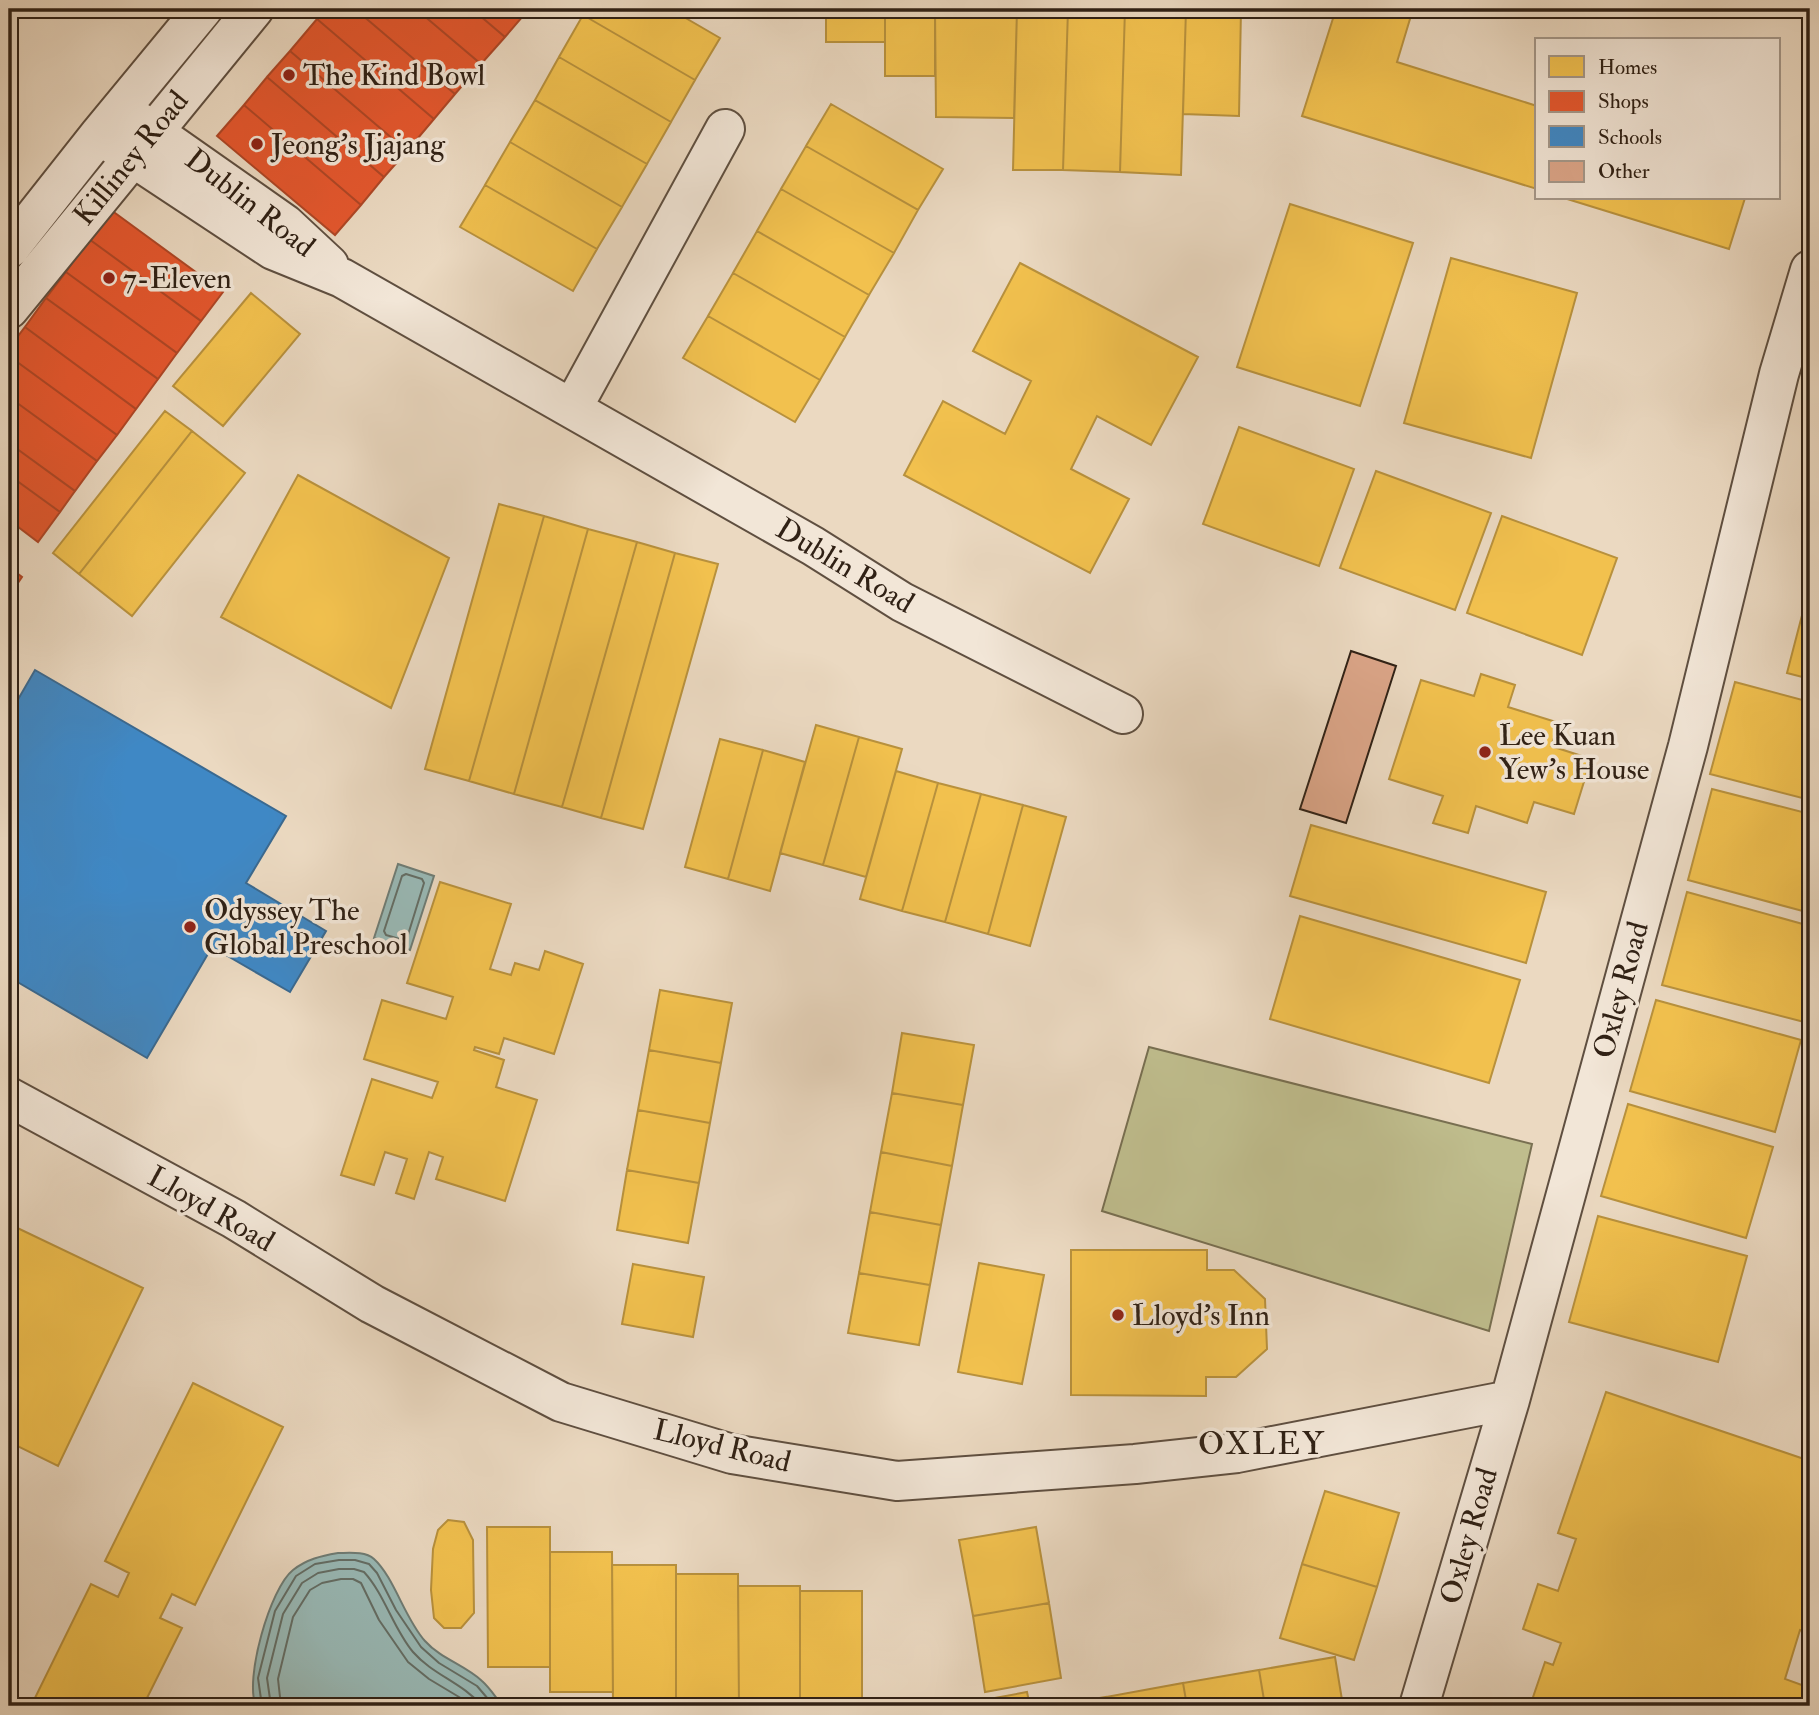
<svg xmlns="http://www.w3.org/2000/svg" width="1819" height="1715" font-family="'IM FELL Double Pica',serif">
<rect width="100%" height="100%" fill="#ebd9c1"/>
<filter id="stains"><feTurbulence type="fractalNoise" baseFrequency=".00286" numOctaves="4"/><feColorMatrix values="0 0 0 0 .2 0 0 0 0 .09 0 0 0 0 .02 0 0 0 .5 -.17"/></filter>
<radialGradient id="worn" r=".72"><stop offset=".6" stop-color="#630" stop-opacity="0"/><stop offset="1" stop-color="#630" stop-opacity=".3"/></radialGradient>
<path fill="#bfbd8d" stroke="#786f51" stroke-width="2" d="M1149,1047l383,97 -43,187 -387,-120z"/>
<path fill="#99bab7" stroke="#6f7d76" stroke-width="2" d="M398,864l36,12 -24,74 -36,-12z
M338,1553c11,0 27,-2 36,6 20,18 31,60 51,82 16,18 40,24 57,40 8,7 14,17 21,25h-247c-12,-26 14,-118 37,-136 14,-11 28,-14 45,-17z"/>
<path fill="#f2c14e" stroke="#b8913d" stroke-width="2" d="M587,9h83l50,29 -25,42 -112,-65z
M826,9h59v33h-59z
M885,9h50v67h-50z
M935,9h82l-3,109 -78,-1z
M1017,9h51l-5,161h-50z
M1068,9h57l-5,163 -57,-2z
M1125,9h61l-5,166 -61,-3z
M1186,9h55l-2,107 -56,-2z
M1241,9h57v4h-57z
M1336,9h77l-16,53 140,44v83l-235,-73z
M1773,9h34l-3,9z
M583,15l112,65 -24,42 -112,-65z
M559,57l112,65 -24,42 -112,-64z
M535,100l112,64 -25,43 -112,-65z
M831,104l112,65 -25,41 -112,-64z
M510,142l112,65 -25,42 -112,-64z
M806,146l112,64 -24,43 -113,-64z
M485,185l112,64 -24,42 -113,-64z
M781,189l113,64 -25,42 -112,-64z
M1564,198h181l-16,51z
M1290,204l123,39 -53,163 -123,-39z
M757,231l112,64 -24,42 -112,-64z
M1451,258l126,35 -46,165 -127,-35z
M1020,263l178,94 -47,88 -54,-29 -26,53 58,30 -39,74 -186,-98 39,-74 62,33 26,-53 -58,-30z
M733,273l112,64 -25,43 -112,-64z
M251,293l49,41 -77,92 -50,-40z
M708,316l112,64 -25,42 -112,-64z
M165,411l27,20 -113,143 -26,-21z
M1239,427l115,42 -35,97 -116,-42z
M192,431l53,42 -113,143 -53,-42z
M1376,471l115,42 -36,97 -115,-42z
M298,475l151,83 -58,150 -170,-91z
M499,504l45,12 -75,265 -44,-12z
M544,516l44,13 -74,265 -45,-13z
M1502,516l115,42 -35,97 -115,-42z
M588,529l49,13 -75,265 -48,-13z
M637,542l38,11 -74,265 -39,-11z
M675,553l43,11 -75,265 -42,-11z
M1806,600l4,1v78l-23,-6z
M1481,674l34,11 -7,22 51,16 -8,23 40,13 -17,55 -40,-12 -7,21 -51,-17 -8,27 -35,-10 10,-27 -54,-17 32,-99 53,16z
M1735,682l75,20v98l-100,-26z
M816,725l43,12 -36,128 -43,-12z
M859,737l43,12 -36,128 -43,-12z
M720,739l43,11 -35,129 -43,-12z
M763,750l42,12 -35,129 -42,-12z
M896,771l42,12 -36,128 -42,-12z
M938,783l43,11 -36,128 -43,-11z
M1712,789l98,25v99l-122,-33z
M981,794l42,11 -35,129 -43,-12z
M1023,805l43,12 -36,129 -42,-12z
M1311,825l235,67 -20,71 -236,-67z
M440,882l71,22 -21,65 21,6 4,-12 24,7 6,-19 38,13 -29,90 -50,-16 -5,16 -24,-7 -1,3 30,10 -8,27 41,13 -32,101 -69,-22 7,-22 -14,-5 -15,47 -18,-6 11,-34 -22,-7 -11,33 -33,-10 31,-96 60,19 6,-16 -74,-23 18,-59 64,19 7,-22 -46,-14z
M1687,892l123,34v88l-2,9 -146,-38z
M1300,916l220,64 -31,103 -219,-64z
M660,990l72,13 -11,60 -72,-13z
M1656,1000l145,40 -26,92 -145,-41z
M902,1033l72,12 -11,60 -71,-12z
M649,1050l72,13 -11,60 -72,-13z
M892,1093l71,12 -11,61 -71,-14z
M1628,1104l145,43 -27,91 -145,-42z
M638,1110l72,13 -11,60 -72,-13z
M881,1152l71,14 -11,59 -71,-13z
M627,1170l72,13 -11,60 -71,-13z
M870,1212l71,13 -11,60 -71,-12z
M1598,1216l149,40 -29,106 -149,-40z
M9,1224l134,64 -85,178 -49,-24z
M1071,1250h136v20h27l31,29 2,50 -31,28h-30v19l-135,-1z
M979,1263l65,12 -22,109 -64,-12z
M633,1264l71,13 -11,60 -71,-13z
M859,1273l71,12 -11,60 -71,-12z
M193,1383l90,44 -88,178 -23,-11 -12,24 22,10 -39,78h-112l60,-122 27,13 11,-24 -24,-12z
M1606,1392l204,69v172l-10,-3 -15,49 25,9v18h-280l15,-44 8,3 8,-22 -38,-14 15,-45 20,7 18,-52 -18,-6z
M1325,1491l74,22 -22,74 -75,-23z
M448,1520l16,2 9,18 1,73 -13,15h-17l-10,-10 -3,-28 2,-41 5,-19z
M487,1527h63v140h-62z
M1036,1527l13,76 -76,13 -14,-76z
M550,1552h62l1,140h-63z
M1302,1564l75,23 -23,73 -74,-22z
M612,1565h64v140h-63z
M676,1574h62l1,132h-63z
M738,1586h62v120h-61z
M800,1591h62v115h-62z
M1049,1603l12,75 -76,14 -12,-76z
M1335,1657l8,49h-78l-6,-36z
M1259,1670l6,36h-78l-4,-23z
M1183,1683l4,23h-79l-2,-9z
M1027,1692l3,14h-79z
M1106,1697l2,9h-57z"/>
<path fill="#e4572e" stroke="#ae4726" stroke-width="2" d="M326,9h29l100,85 -21,25 -117,-100z
M355,9h61l65,55 -26,30z
M416,9h56l33,28 -24,27z
M472,9h57l-24,28z
M317,19l117,100 -27,32 -117,-100z
M290,51l117,100 -23,26 -117,-100z
M267,77l117,100 -23,28 -117,-100z
M244,105l117,100 -26,30 -118,-99z
M111,210l112,82 -22,29 -112,-82z
M89,239l112,82 -24,32 -111,-81z
M66,272l111,81 -19,26 -112,-81z
M46,298l112,81 -22,30 -111,-82z
M25,327l111,82 -19,26 -108,-79v-8z
M9,356l108,79 -20,26 -88,-64z
M9,397l88,64 -22,30 -66,-48z
M9,443l66,48 -15,21 -51,-37z
M9,475l51,37 -22,30 -29,-22z
M9,567l13,10 -13,19z"/>
<path fill="#3f88c5" stroke="#3a6990" stroke-width="2" d="M35,670l251,146 -40,67 80,48 -36,61 -78,-45 -65,111 -138,-81v-262z"/>
<g fill="none" stroke-linecap="round" stroke-linejoin="round">
<path stroke="#646e66" stroke-width="2" d="M406,874l16,5 2,4 -17,55 -4,2 -17,-5 -2,-4 18,-55z
M262,1706l-4,-28 17,-67 21,-35 19,-12 24,-4h16l14,4 8,9 19,37 25,37 18,16 38,23 17,20
M271,1706l-4,-28 16,-64 19,-31 16,-10 21,-4h15l10,3c21,23 29,56 49,80 20,23 50,31 69,54
M281,1706l-3,-27 15,-62 17,-27 12,-7 19,-4h12l8,4 18,37 29,42 21,17 35,21 5,6"/>
</g>
<path fill="#dba588" stroke="#302115" stroke-width="2" d="M1351,651l45,15 -50,157 -46,-14z"/>
<g fill="none" stroke-linecap="round" stroke-linejoin="round">
<g stroke="#5f4f40" stroke-width="42">
<path id="minor" d="M131,116l154,108 44,41
M99,135l174,115 69,28 471,268 89,56 221,112
M9,249l90,-114 104,-126
M9,309l245,-300
M573,407l152,-278
M9,1097l225,122 138,85 189,98 171,52 165,27 238,-17 102,-11 273,-53
M1419,1706l91,-306 178,-654 91,-372 31,-104"/>
</g>
<use href="#minor" stroke="#f2e6d7" stroke-width="38"/>
</g>
<g fill="#8f2418" stroke="#f2e6d7" stroke-width="2.5">
<circle cx="289" cy="75" r="7"/>
<circle cx="257" cy="144" r="7"/>
<circle cx="109" cy="278" r="7"/>
<circle cx="1485" cy="752" r="7"/>
<circle cx="190" cy="927" r="7"/>
<circle cx="1118" cy="1315" r="7"/>
</g>
<g text-anchor="middle" dominant-baseline="central" stroke-width="7" stroke-linejoin="round" paint-order="stroke">
<g font-size="30" fill="#302115" stroke="#f2e6d7" text-anchor="start">
<text x="303" y="75">The Kind Bowl</text>
<text x="271" y="144">Jeong’s Jjajang</text>
<text x="123" y="278">7-Eleven</text>
<text x="1499" y="735">Lee Kuan<tspan x="1499" dy="34">Yew's House</tspan></text>
<text x="204" y="910">Odyssey The<tspan x="204" dy="34">Global Preschool</tspan></text>
<text x="1132" y="1315">Lloyd's Inn</text>
</g>
<g font-size="30" fill="#302115" stroke="#f2e6d7">
<text transform="translate(131 158) rotate(-51)">Killiney Road</text>
<text transform="translate(250 203) rotate(38)">Dublin Road</text>
<text transform="translate(845 566) rotate(31)">Dublin Road</text>
<text transform="translate(1621 990) rotate(-75)">Oxley Road</text>
<text transform="translate(211 1209) rotate(30)">Lloyd Road</text>
<text transform="translate(722 1446) rotate(14)">Lloyd Road</text>
<text transform="translate(1469 1536) rotate(-74)">Oxley Road</text>
</g>
<g font-size="32" letter-spacing="2" fill="#302115" stroke="#f2e6d7">
<text x="1262" y="1444">OXLEY</text>
</g>
</g>
<rect width="1819" height="1715" fill="none" stroke="#ebd9c1" stroke-width="35"/>
<rect x="10" y="10" width="1798" height="1694" fill="none" stroke="#302115" stroke-width="3.5"/>
<rect x="18" y="18" width="1784" height="1680" fill="none" stroke="#302115" stroke-width="2"/>
<rect x="1535" y="38" width="245" height="161" fill="#f2e6d7" stroke="#a49789" stroke-width="2"/>
<rect x="1549" y="56" width="35" height="21" fill="#f2c14e" stroke="#a49789" stroke-width="2"/>
<text x="1598" y="74" font-size="21" fill="#302115">Homes</text>
<rect x="1549" y="91" width="35" height="21" fill="#e4572e" stroke="#a49789" stroke-width="2"/>
<text x="1598" y="108" font-size="21" fill="#302115">Shops</text>
<rect x="1549" y="126" width="35" height="21" fill="#3f88c5" stroke="#a49789" stroke-width="2"/>
<text x="1598" y="144" font-size="21" fill="#302115">Schools</text>
<rect x="1549" y="161" width="35" height="21" fill="#dba588" stroke="#a49789" stroke-width="2"/>
<text x="1598" y="178" font-size="21" fill="#302115">Other</text>
<rect width="100%" height="100%" filter="url(#stains)"/>
<rect width="100%" height="100%" fill="url(#worn)"/>
</svg>
